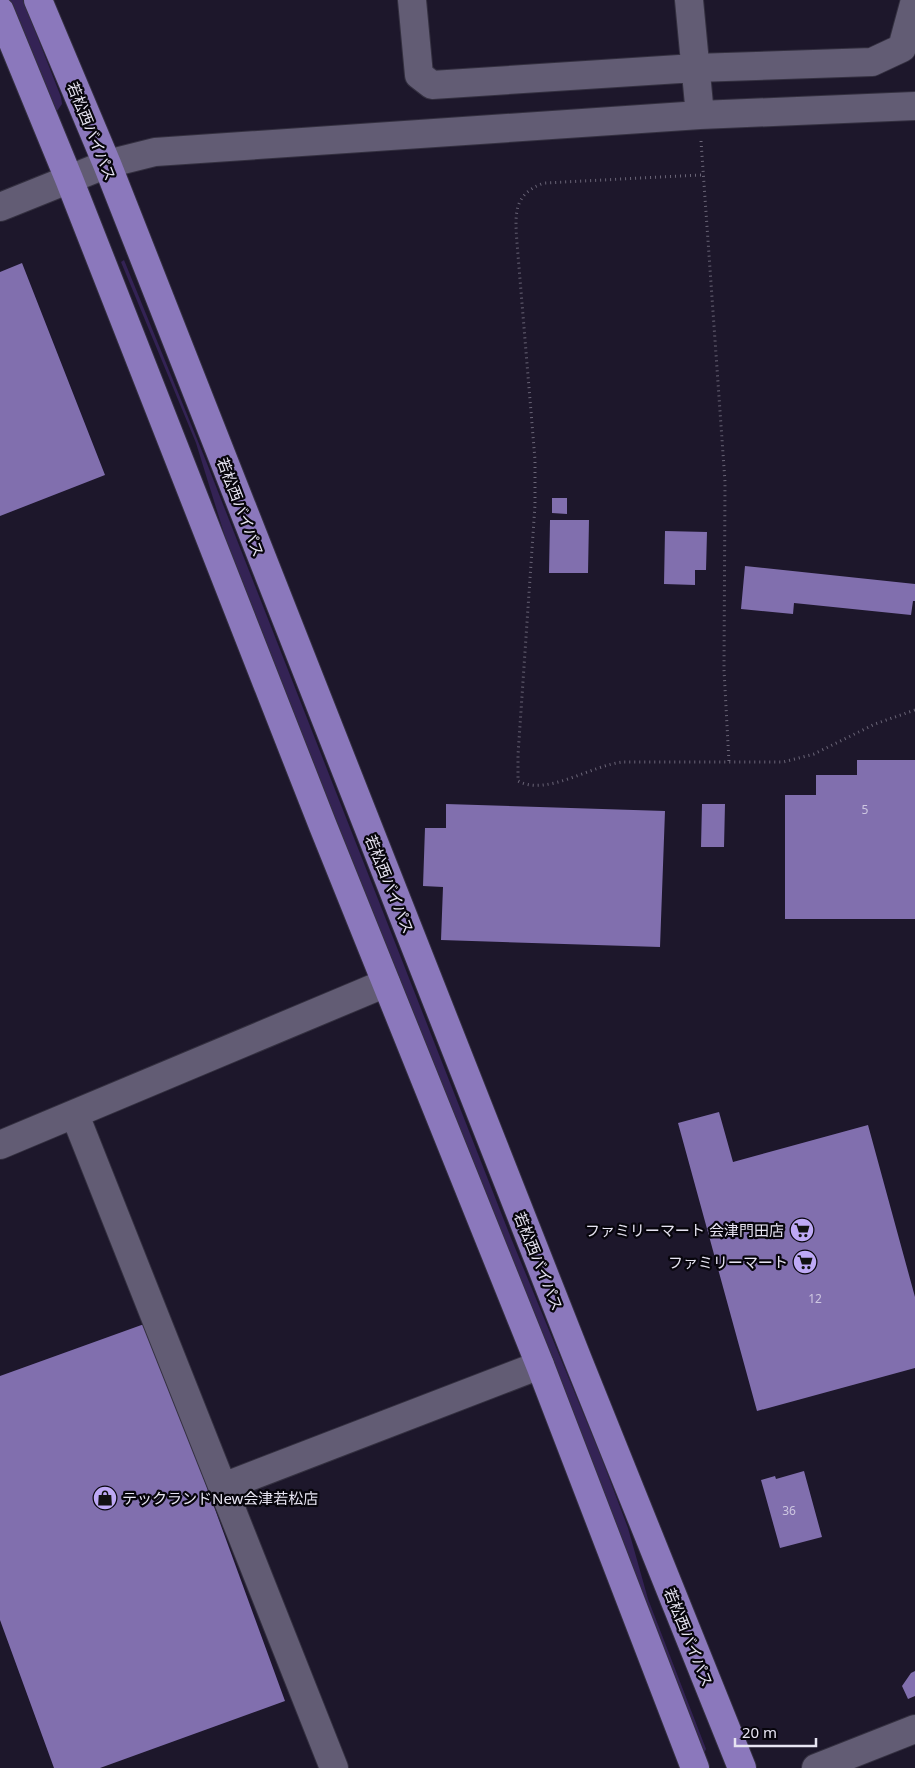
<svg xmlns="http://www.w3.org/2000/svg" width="915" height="1768" font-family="'Noto Sans','Noto Sans JP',sans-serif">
<rect width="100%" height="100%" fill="#1d172b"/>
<path fill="#342355" d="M6,0h17l38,97 1,7 -5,7 -10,-4z
M124,260l82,201 305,777 89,216 28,74 20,71 58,150 -2,4 -249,-636 -215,-532 -44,-142 -75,-181z"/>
<path fill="#816fae" d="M22,263l83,212 -105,41v-244z
M552,498h15v16l-15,-1z
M550,520h39l-1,53h-39z
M665,531l42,1 -1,38h-11v15l-31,-1z
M745,566l170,18v17h-2l-2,14 -117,-12 -1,11 -52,-5z
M857,760h58v159h-130v-124h31v-20h41z
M446,804l219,7 -5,136 -219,-7 2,-53 -20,-1 2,-58h21z
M702,804h23l-1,43h-23z
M719,1112l14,50 135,-37 47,172v71l-158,43 -79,-288z
M147,1323l138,378 -185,67h-46l-54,-148v-244z
M804,1471l18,66 -42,11 -19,-68 14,-4 1,3z
M915,1671v25l-7,3 -6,-13 9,-13z"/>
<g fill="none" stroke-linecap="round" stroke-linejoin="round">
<g stroke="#343040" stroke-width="30">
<path id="minor" d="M412,0l7,75 13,10 263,-17 177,-6 30,-14 13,-48
M689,0l11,115
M0,207l107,-43 48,-12 545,-37 215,-9
M79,1125l255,643
M0,1145l386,-162
M223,1487l317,-122
M816,1768l99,-39"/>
</g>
<g stroke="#343040" stroke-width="30">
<path id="highway" d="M38,0l69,164 471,1196 164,408
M0,11l69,168 254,647 217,539 155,403"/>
</g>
<path stroke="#6a6577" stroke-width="3" stroke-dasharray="1 4" stroke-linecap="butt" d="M701,141l24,341 -1,188 5,92
M701,175l-157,8c-31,11 -29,31 -27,60l18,217v45l-17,250v26c29,16 75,-17 106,-19h159l31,-8 61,-30 40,-14"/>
<use href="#minor" stroke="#625c74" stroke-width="28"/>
<use href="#highway" stroke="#8b78bc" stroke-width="28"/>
</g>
<defs>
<g id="supermarket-disc" transform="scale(1.25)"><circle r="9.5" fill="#bea9f5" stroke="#07050c"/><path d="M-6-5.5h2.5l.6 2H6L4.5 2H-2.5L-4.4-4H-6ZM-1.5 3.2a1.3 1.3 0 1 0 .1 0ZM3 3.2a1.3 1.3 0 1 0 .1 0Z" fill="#111"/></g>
<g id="shop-disc" transform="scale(1.25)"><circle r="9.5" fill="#bea9f5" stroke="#07050c"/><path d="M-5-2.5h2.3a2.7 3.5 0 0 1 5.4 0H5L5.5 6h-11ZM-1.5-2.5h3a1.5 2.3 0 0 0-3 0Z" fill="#111"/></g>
</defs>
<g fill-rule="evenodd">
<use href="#supermarket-disc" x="802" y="1230"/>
<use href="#supermarket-disc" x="805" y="1262"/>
<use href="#shop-disc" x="105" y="1498"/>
</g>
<g text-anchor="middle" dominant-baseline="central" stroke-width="4.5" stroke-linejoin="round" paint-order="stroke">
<g font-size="12" fill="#cec7e1">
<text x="865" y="809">5</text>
<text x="815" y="1298">12</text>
<text x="789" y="1510">36</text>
</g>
<g font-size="15" fill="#e7e4f2" stroke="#07050c">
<text transform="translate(92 131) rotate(68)">若松西バイパス</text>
<text transform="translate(241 507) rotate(69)">若松西バイパス</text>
<text transform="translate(390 884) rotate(68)">若松西バイパス</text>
<text transform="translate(539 1261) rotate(68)">若松西バイパス</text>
<text transform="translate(689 1637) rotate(68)">若松西バイパス</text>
</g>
<g font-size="15" fill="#e7e4f2" stroke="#07050c" text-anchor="end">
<text x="784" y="1230">ファミリーマート 会津門田店</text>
<text x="788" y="1262">ファミリーマート</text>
<text x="122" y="1498" text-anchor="start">テックランドNew会津若松店</text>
</g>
</g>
<path d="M735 1738v8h81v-8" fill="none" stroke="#e7e4f2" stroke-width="2.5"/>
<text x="742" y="1738" font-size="15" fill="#e7e4f2" stroke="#07050c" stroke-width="4" paint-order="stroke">20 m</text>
</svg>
